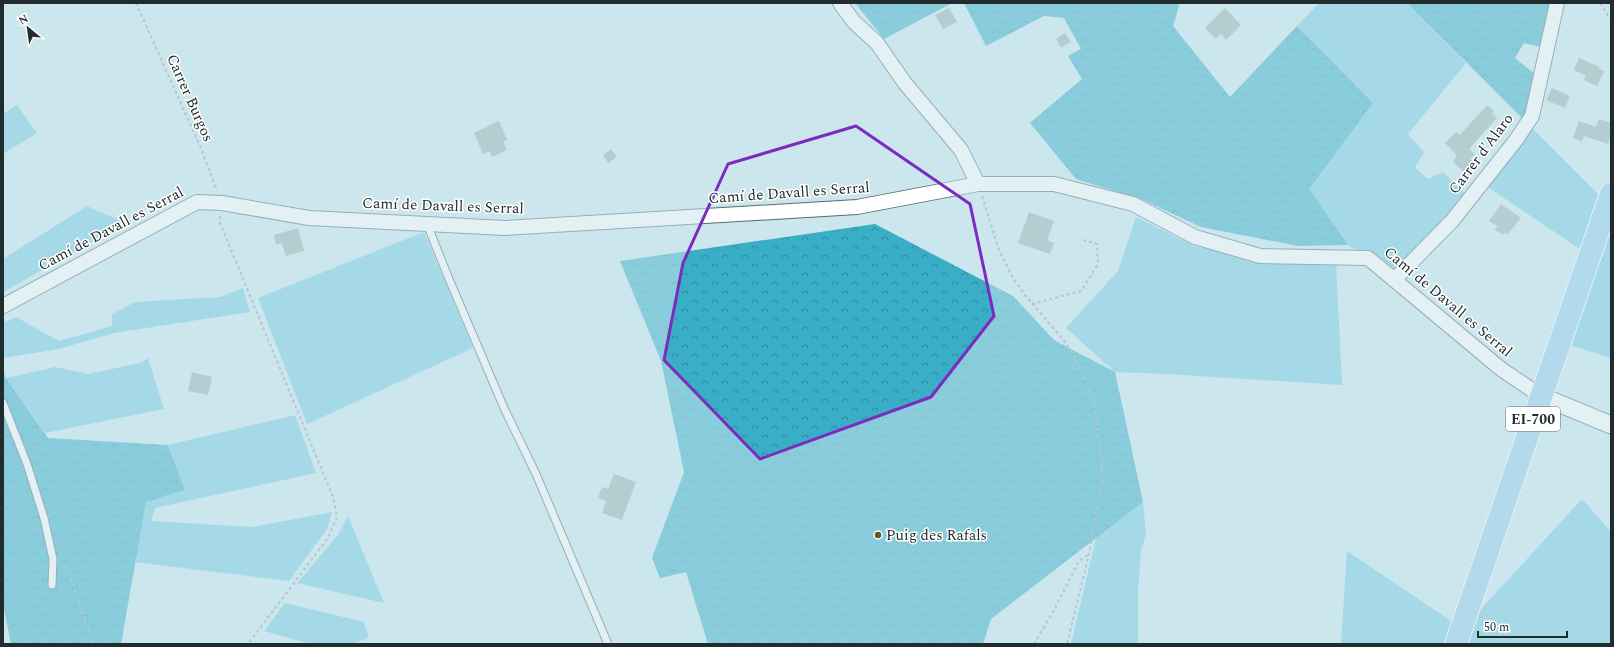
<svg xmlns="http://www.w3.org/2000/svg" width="1614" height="647" font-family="Spectral,serif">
<defs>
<pattern id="forest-crowns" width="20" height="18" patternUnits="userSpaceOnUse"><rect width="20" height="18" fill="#39aec6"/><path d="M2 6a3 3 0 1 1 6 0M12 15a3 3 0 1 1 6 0" fill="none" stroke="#308ea1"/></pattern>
</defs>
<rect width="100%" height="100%" fill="#cce6ed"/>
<path fill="#76cbdf" d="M1319,3h88l59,60 -58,71 16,18 -9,16 13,11 15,-7 24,23 -73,80 -46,-30 -40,-56 65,-86 -76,-77z
M17,105l20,28 -34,21v-40z
M1532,128l68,68 -17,55 -97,-65z
M87,206l38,17 -122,69v-33z
M1611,216v142l-41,-13z
M1136,217l58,29 66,12 76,3 6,124 -176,-11 -51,-2 -49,-44 52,-57z
M424,232l49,116 -166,76 -49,-126z
M243,288l7,24 -136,21 -55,16 -56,9v-35l13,-6 43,24 53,-15v-12l23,-12 85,-5z
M148,358l16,51 -119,24 -42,-59v-6l3,10 49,-11 33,7 52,-11z
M295,415l21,58 -161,35 -4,13 101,6 80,-15 -5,17 -38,52 -154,-19 11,-60 39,-12 -17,-45z
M1582,499l29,33v112h-150l17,-40 4,4z
M1143,502l3,32 -5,17 -3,39v54h-67l25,-106z
M348,516l36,87 -87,-20 41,-48z
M1347,551l107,72 -7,21h-106z
M285,603l79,19 5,16 -18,6h-40l-47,-13z"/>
<path fill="url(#forest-crowns)" d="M855,3h97l-68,36z
M964,3h216l-7,23 57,71 67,-71 76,77 -64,86 39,56 -50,1 -97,-19 -58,-27 -67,-21 -46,-56 52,-44 -14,-23 13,-7 -17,-31 -20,-2 -58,30z
M1407,3h146l-8,45 -21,-5 -9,15 21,17 -11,46z
M875,224l138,72 41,44 61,32 28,130 -152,117 -8,25h-275l-22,-72 -26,6 -8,-20 32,-86 -23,-111 -41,-100z
M3,374l45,64 120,7 17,45 -39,12 -25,142h-110l-8,-40z"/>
<path fill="#95b0af" d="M949,8l8,14 -14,7 -8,-14z
M1225,8l16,17 -15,15 -5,-6 -5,5 -11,-11z
M1065,33l6,9 -10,6 -5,-9z
M1579,58l20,9v2l5,2 -7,15 -13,-6 2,-4 -12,-6z
M1552,88l18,8 -5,12 -19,-8z
M1487,105l7,6 -2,2 5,5 -28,31 6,5 -5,5 6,5 -9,11 -14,-13 4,-7 -12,-12 11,-11 4,3z
M1599,119l12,4v13l-3,8 -24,-8 -2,5 -9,-3 6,-17 17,6z
M499,121l8,19 -4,1 4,9 -15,7 -2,-6 -7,3 -9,-21z
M611,149l6,8 -9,6 -5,-8z
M1501,204l20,14 -13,16 -3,-2 -1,3 -9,-5 2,-4 -8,-5z
M1029,212l25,9 -7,19 7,3 -4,11 -32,-11z
M298,228l6,23 -18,5 -4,-13 -6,1 -2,-9z
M192,372l20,5 -4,18 -20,-4z
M614,474l22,8 -14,38 -20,-7 4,-12 -8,-3 4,-11 6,2z"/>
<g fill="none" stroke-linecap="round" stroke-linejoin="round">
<g stroke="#566e73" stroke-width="9">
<path id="service" d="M427,224l22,55 55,129 32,66 72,170
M3,403l24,61 17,54 9,41 -1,26"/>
</g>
<g stroke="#566e73" stroke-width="16">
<path id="minor" d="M840,3l14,19 23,21 27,39 57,68 17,34
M1394,280l58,-59 64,-81 16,-24 25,-113
M3,306l194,-104 25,1 87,15 196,10 352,-21 121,-23h76l79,20 62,33 65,19 108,2 133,111 40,27"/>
</g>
<g stroke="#566e73" stroke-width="19">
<path id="tertiary" d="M1541,396l70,29"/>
</g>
<g stroke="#fff" stroke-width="24">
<path id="primary" d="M1456,644l155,-450"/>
</g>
<path stroke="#8fa3a8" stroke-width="2" stroke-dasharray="3 3" stroke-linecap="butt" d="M136,3l64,143 17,45
M1600,3l11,17
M982,196l17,54 14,28 12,17 41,48 6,9 22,46 8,67v15l-13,74 -22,90
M220,216v7l113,274 4,20 -9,21 -80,106
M1032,304l49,-13 17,-27 -1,-20 -13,-4
M61,564l7,4 25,76
M1034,644l20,-34 25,-49 10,-7"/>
<use href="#service" stroke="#fff" stroke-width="7"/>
<use href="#minor" stroke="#fff" stroke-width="14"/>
<use href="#tertiary" stroke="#fff" stroke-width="17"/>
<use href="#primary" stroke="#92cdec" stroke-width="22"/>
</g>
<path d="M0 0H1614V647H0ZM856,126l114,78 24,112 -63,81 -171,62 -96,-99 19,-97 45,-99z" fill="#cce6ed" fill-opacity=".55" fill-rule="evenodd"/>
<path fill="none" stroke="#7b2cbf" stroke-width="3" stroke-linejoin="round" d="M856,126l114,78 24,112 -63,81 -171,62 -96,-99 19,-97 45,-99z"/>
<circle fill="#575c2a" stroke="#fff" stroke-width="1.5" cx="878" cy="535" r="4"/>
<g text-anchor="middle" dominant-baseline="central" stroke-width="3" stroke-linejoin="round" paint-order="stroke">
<rect fill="#fff" stroke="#646b6d" stroke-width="1" x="1506" y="407" width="54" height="24" rx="3"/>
<g font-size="14" font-weight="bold" fill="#212c2e">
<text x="1533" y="419">EI-700</text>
</g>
<g font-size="15" fill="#212c2e" stroke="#fff">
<text transform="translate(190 98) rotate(66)">Carrer Burgos</text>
<text transform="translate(1481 154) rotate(-53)">Carrer d'Alaro</text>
<text transform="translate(789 193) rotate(-4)">Camí de Davall es Serral</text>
<text transform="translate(443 206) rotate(2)">Camí de Davall es Serral</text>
<text transform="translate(111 229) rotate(-28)">Camí de Davall es Serral</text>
<text transform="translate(1448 302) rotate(40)">Camí de Davall es Serral</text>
</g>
<g font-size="15" fill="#212c2e" stroke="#fff" text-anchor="start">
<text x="886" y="535">Puig des Rafals</text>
</g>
</g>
<rect width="1614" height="647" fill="none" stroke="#212c2e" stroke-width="8"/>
<g transform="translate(28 28) rotate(331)" stroke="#ffffff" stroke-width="3" paint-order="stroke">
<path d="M0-3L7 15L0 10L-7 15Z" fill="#212c2e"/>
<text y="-6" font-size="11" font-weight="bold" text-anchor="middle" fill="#212c2e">N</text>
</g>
<path d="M1478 631v6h89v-6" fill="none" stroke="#212c2e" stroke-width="2"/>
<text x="1484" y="631" font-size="12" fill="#212c2e" stroke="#ffffff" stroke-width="3" paint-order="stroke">50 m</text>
</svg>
